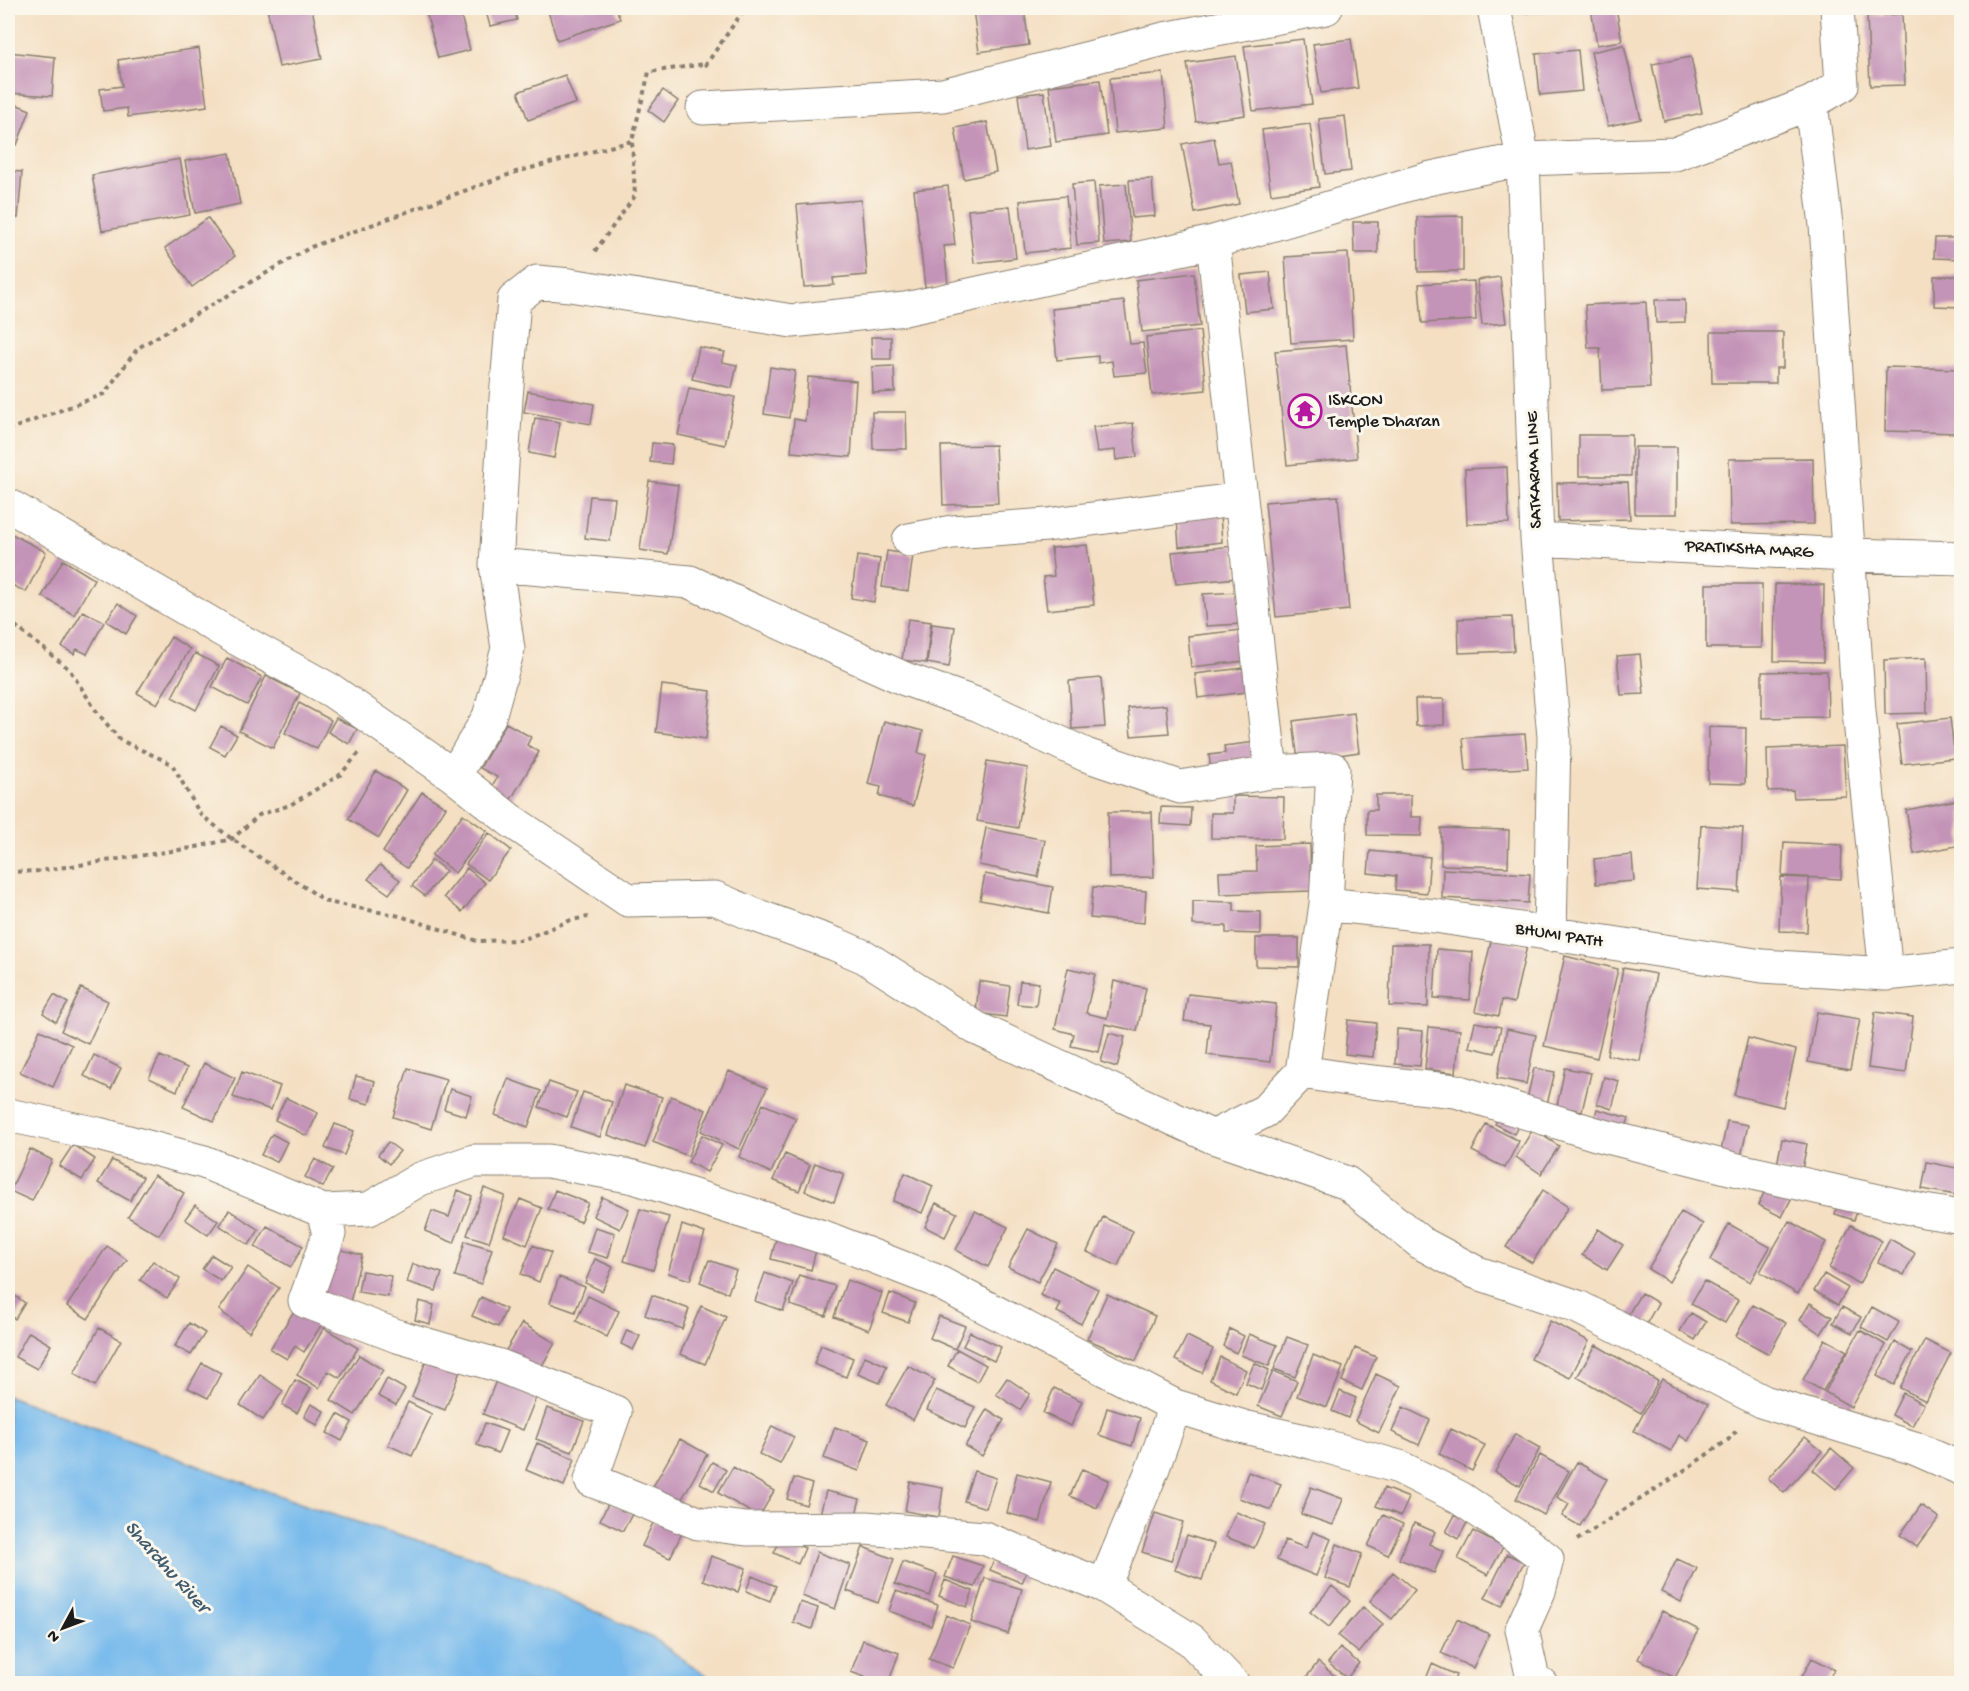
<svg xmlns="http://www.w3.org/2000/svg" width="1969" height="1691" font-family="'Gochi Hand',sans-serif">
<rect width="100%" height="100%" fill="#fbf7ec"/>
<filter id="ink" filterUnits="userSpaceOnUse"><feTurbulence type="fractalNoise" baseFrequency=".0167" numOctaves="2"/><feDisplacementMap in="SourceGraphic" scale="12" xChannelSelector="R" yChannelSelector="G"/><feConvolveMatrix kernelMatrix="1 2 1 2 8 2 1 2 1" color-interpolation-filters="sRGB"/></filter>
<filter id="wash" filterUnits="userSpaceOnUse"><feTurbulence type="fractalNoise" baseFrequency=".008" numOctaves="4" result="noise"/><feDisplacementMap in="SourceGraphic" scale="24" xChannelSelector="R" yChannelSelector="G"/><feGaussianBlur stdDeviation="1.35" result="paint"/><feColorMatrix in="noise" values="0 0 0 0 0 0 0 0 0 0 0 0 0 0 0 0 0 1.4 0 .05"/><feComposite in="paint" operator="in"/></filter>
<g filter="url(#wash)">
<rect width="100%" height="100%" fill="#f4dfc2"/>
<path fill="#77baec" stroke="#4a6b84" stroke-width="1.5" d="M8,1396l319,117 157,47 170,79 63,44h-709z"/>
<g id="blocks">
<path fill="#c494b8" d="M267,8h45l10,51 -43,8z
M425,8h34l11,42 -32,8z
M485,8h29l3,12 -27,6z
M547,8h69l4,11 -63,21z
M991,8h33l5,37 -50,7 -6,-42z
M1525,8h43v1l-43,4z
M1591,8h25l6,33 -25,4z
M1902,14l3,71 -35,1 -3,-70z
M1303,39l9,65 -59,7 -9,-65z
M1351,39l7,49 -37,5 -8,-49z
M1624,45l17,74 -33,7 -17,-74z
M199,48l8,58 -79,11 -1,-9 -24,3 -3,-22 22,-3 -4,-26z
M1578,50l4,41 -42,4 -4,-41z
M8,52l47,5 -3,39 -44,-3z
M1236,56l9,59 -49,7 -9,-59z
M1691,57l11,56 -38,8 -12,-57z
M1163,73l5,55 -53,5 -5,-55z
M565,75l11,28 -48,17 -10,-28z
M1100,80l7,55 -51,7 -7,-56z
M663,90l15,11 -14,21 -16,-12z
M1044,92l7,54 -26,4 -7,-55z
M8,101l22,9 -13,35 -9,-3z
M1345,116l6,55 -26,3 -6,-55z
M987,122l9,50 -32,7 -9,-51z
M1310,124l9,63 -48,7 -9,-64z
M1214,138l5,25 12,-2 8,43 -44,9 -13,-69z
M230,153l10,51 -45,9 -10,-52z
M180,159l10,56 -88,16 -10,-56z
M8,171l14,1 -4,46h-10z
M1152,179l3,37 -23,2 -3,-38z
M1094,182l5,61 -22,2 -5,-61z
M1126,184l5,58 -27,2 -5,-58z
M948,186l7,59 -11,1 4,39 -23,2 -11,-97z
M1066,196l5,52 -46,5 -5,-52z
M861,200l6,75 -34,3 1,7 -30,2 -7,-82z
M1010,206l6,52 -42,5 -6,-53z
M1463,216v55l-45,1 -1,-55z
M208,218l27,38 -43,31 -27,-39z
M1353,222h25v31h-24z
M1935,238h26v21l-27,-1z
M1348,253l5,86 -62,4 -6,-86z
M1270,272l4,37 -29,3 -4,-37z
M1194,273l6,53 -58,6 -6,-52z
M1934,276h28v31l-28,-1z
M1500,277l6,46 -24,2 -5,-45z
M1474,281l2,39 -54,3 -3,-39z
M1655,300h30v22l-29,1z
M1124,301l6,43 13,-1 4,30 -33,3 -2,-15 -14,2v-7l-41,4 -5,-51z
M1646,302l4,86 -48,2 -2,-42h-12l-3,-43z
M1200,331l6,59 -54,5 -6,-58z
M1711,332h72v36h-7v15h-64z
M871,337h20v22h-19z
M1346,345l11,113 -70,7 -12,-114z
M699,347l26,5 -3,10 15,3 -5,23 -40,-9z
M894,366l1,26 -22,1 -1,-26z
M770,367l25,4 -6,47 -25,-4z
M1886,367l74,2 -1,64 -74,-2z
M808,377l48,4 -5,76 -60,-5 3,-33 11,2z
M689,388l46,9 -10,48 -47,-10z
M528,391l66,13 -3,20 -67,-12z
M872,412h34l1,37h-34z
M535,418l25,4 -6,36 -25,-5z
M1133,423l4,34 -21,3 -1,-10 -18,2 -4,-25z
M1579,435h53l-1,41h-52z
M652,443l21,2 -2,19 -21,-2z
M995,445l3,58 -55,2 -2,-59z
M1635,447h42v67h-42z
M1813,458l1,66 -84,1 -1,-66z
M1507,467l2,56 -42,1 -2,-55z
M649,481l29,4 -10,69 -28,-4z
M1628,482l2,37 -72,2 -1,-38z
M590,496l25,2 -5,43 -25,-3z
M1338,496l11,114 -73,7 -11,-115z
M1220,515l2,27 -43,5 -2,-28z
M8,532l38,20 -20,40 -14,-7 -4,8z
M1087,545l7,60 -47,5 -4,-33 11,-1 -3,-28z
M1234,546l3,32 -61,6 -4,-32z
M887,551l26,4 -5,36 -26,-4z
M857,556l23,3 -6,43 -23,-4z
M63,560l31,19 -20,36 -32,-19z
M1706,584h56v64h-56z
M1775,584l49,1 -1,77 -49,-1z
M1239,592l2,32 -35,2 -3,-32z
M118,603l19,13 -11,18 -20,-13z
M83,611l21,11 -17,32 -10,-5 -3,5 -12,-7z
M1512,617l2,34 -55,2 -1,-34z
M908,619l23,3 -5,41 -24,-3z
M932,624l23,3 -6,40 -22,-4z
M1242,630l3,31 -54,6 -3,-31z
M171,637l19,12 -33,55 -20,-11z
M195,653l24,13 -23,44 -24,-13z
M1640,654l4,40 -23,1 -4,-39z
M227,658l35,19 -15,28 -35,-18z
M1926,658l1,55 -42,1 -1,-54z
M1243,668l3,24 -48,6 -3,-24z
M1827,671l1,46 -66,1v-46z
M266,676l34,17 -27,55 -34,-17z
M1101,678l4,49 -33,2 -3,-48z
M662,685l49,6 -5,48 -50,-7z
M1415,699h29v26l-28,1z
M299,703l32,17 -14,29 -32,-16z
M1166,705l3,28 -38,3 -3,-28z
M1354,713l5,39 -61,9 -5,-40z
M336,718l21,11 -8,15 -21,-12z
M1950,718l5,40 -53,6 -5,-40z
M884,721l39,10 -5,22 8,2 -13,51 -34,-10 2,-9 -13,-3z
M506,723l25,14 -4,8 12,7 -29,49 -20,-11 7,-13 -17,-9z
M221,726l16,9 -12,20 -15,-8z
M1709,727l37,1 -1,56 -37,-1z
M1525,734l3,34 -62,3 -3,-33z
M1256,742l3,24 -48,5 -2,-16 16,-2 -1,-7z
M1843,746l3,50 -52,2 -1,-8 -25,1 -1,-42z
M987,761l41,7 -10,60 -41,-7z
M376,771l31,19 -28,48 -31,-19z
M422,792l24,15 -39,61 -24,-16z
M1376,795h35v22h11l-1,19 -54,-1v-25h9z
M1233,796l51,1 -1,42 -72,-1v-25h22z
M1962,799v46l-48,9 -8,-44z
M1161,807l30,1 -1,18 -30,-2z
M1108,812h44l2,65 -45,1z
M463,814l24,17 -32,42 -23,-18z
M1701,825l42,3 -4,64 -42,-3z
M986,828l59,12 -7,37 -59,-12z
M1441,828l68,2 -1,37 -67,-2z
M489,833l22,17 -23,30 -22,-16z
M1784,842l58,3 -1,34 -59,-3z
M1310,844l1,47 -91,3 -1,-22 38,-1 -1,-25z
M1370,851l60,6 -3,36 -32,-3 1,-14 -28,-3z
M1632,855l2,26 -38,3 -2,-25z
M432,860l14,11 -21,25 -13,-10z
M380,865l20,15 -11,14 -21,-15z
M467,868l18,15 -23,29 -18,-15z
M1443,869l87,5 -2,29 -86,-5z
M985,874l68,13 -4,26 -69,-13z
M1781,877l28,1 -2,54 -28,-1z
M1093,887l53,4 -2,32 -54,-5z
M1193,901l41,1v9l27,1v22l-35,-1v-7l-33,-1z
M1492,937l35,9 -13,57 -12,-3 -3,16 -24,-5z
M1256,938h43v29l-43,-1z
M1391,944h38l-1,63 -39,-1z
M1437,949l36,3 -3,48 -36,-2z
M1565,956l53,13 -21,89 -53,-12z
M1068,968l27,6 -9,39 21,5 7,-37 32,7 -9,43 -32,-7 -6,28 -28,-6 3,-12 -19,-5z
M1623,968l33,6 -16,87 -33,-6z
M979,981l31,5 -4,31 -30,-4z
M1020,981l19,2 -3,23 -19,-2z
M81,988l27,13 -20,43 -27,-13z
M1188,994l88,10 -6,58 -63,-7 3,-31 -26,-3z
M54,995l14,8 -12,19 -13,-9z
M1817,1012l43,7 -10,51 -42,-8z
M1875,1012l38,5 -7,56 -38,-5z
M1348,1020l28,3 -3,34 -28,-3z
M1475,1022l26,5 -6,26 -26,-6z
M1429,1027l31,3 -4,43 -31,-4z
M1397,1029l26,2 -3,35 -25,-2z
M1507,1029l29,6 -10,49 -29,-6z
M40,1030l32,15 -19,42 -33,-15z
M1109,1033l16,4 -8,30 -16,-5z
M1748,1038l48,12 -13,57 -49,-12z
M94,1055l27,13 -10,21 -27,-13z
M160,1056l27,12 -10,23 -28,-13z
M204,1063l31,15 -21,43 -31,-14z
M408,1068l38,11 -15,50 -38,-12z
M1534,1068l21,4 -8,32 -20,-5z
M1565,1068l26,5 -9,38 -25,-5z
M729,1071l38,17 -28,61 -38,-18z
M242,1072l38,14 -9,24 -38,-13z
M356,1076l19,5 -6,23 -19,-5z
M1604,1077l15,4 -7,28 -15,-5z
M508,1079l33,12 -13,36 -33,-12z
M549,1082l28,10 -10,25 -28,-10z
M624,1085l38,12 -17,51 -37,-13z
M450,1089l22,7 -6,20 -22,-7z
M583,1092l29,10 -12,35 -29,-10z
M671,1096l35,14 -18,46 -35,-14z
M286,1098l32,15 -11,23 -32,-16z
M763,1104l33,14 -25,55 -32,-16z
M1597,1109l32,9 -5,15 -31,-9z
M1501,1112l20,9 -7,13 -19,-10z
M1727,1121l21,4 -8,36 -20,-4z
M335,1124l19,7 -10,24 -19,-7z
M1486,1124l33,17 -14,27 -33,-17z
M1533,1129l26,17 -18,28 -25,-17z
M272,1134l15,8 -10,20 -16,-7z
M702,1135l20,10 -15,27 -19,-10z
M1782,1139l25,5 -6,31 -25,-5z
M388,1142l12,9 -11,13 -11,-9z
M73,1145l22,14 -13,21 -23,-14z
M30,1149l22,11 -20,41 -22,-10z
M785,1154l25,11 -11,26 -26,-11z
M315,1159l18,10 -10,18 -18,-10z
M112,1160l31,17 -13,24 -32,-18z
M1927,1162l35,7v27l-40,-7z
M815,1163l29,11 -10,28 -29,-11z
M905,1173l28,13 -11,27 -29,-12z
M154,1175l30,18 -25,42 -31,-18z
M1769,1183l24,12 -11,22 -24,-12z
M484,1188l21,8 -16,46 -22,-7z
M458,1190l14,6 -18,47 -29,-12 7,-20 17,6z
M555,1190l33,13 -8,19 -32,-13z
M1543,1190l25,17 -36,56 -26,-16z
M602,1197l27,12 -9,20 -27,-13z
M520,1199l22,9 -15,37 -23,-10z
M1839,1199l20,7 -5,14 -19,-6z
M936,1203l21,10 -12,24 -20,-10z
M195,1205l23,16 -10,14 -23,-16z
M640,1209l29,8 -16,53 -29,-9z
M229,1210l30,20 -10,15 -30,-20z
M975,1211l33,16 -20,40 -32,-17z
M1681,1212l22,12 -34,58 -21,-13z
M1103,1217l30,14 -15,35 -31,-14z
M1789,1221l37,21 -28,52 -38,-22z
M1729,1224l41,23 -20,35 -40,-22z
M682,1225l23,8 -15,47 -22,-7z
M1851,1225l31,16 -23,43 -30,-16z
M267,1226l36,20 -12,21 -36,-20z
M595,1227l20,6 -7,25 -21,-6z
M1028,1229l30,15 -20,38 -30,-15z
M1598,1229l25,16 -16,25 -25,-15z
M776,1239l40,11 -5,20 -40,-11z
M1890,1239l25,14 -11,22 -26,-13z
M465,1241l27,8 -11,35 -26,-8z
M533,1245l18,8 -12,29 -18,-8z
M107,1246l20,14 -39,59 -21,-13z
M334,1248l28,7 -12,47 -28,-8z
M212,1255l19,12 -10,14 -19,-12z
M595,1259l18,8 -11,24 -17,-8z
M709,1260l27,10 -8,23 -28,-11z
M153,1261l27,18 -13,19 -27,-18z
M413,1264l29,9 -6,18 -29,-9z
M248,1267l31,21 -30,44 -30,-22z
M1053,1267l45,22 -17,35 -24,-12 4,-8 -21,-9z
M362,1271l29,5 -3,21 -30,-5z
M765,1273l28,10 -10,28 -28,-10z
M1824,1274l24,14 -10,17 -24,-14z
M799,1275l36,11 -9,30 -36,-11z
M559,1277l26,10 -10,25 -25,-9z
M847,1280l35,13 -13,37 -35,-13z
M1704,1281l34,19 -13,23 -34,-19z
M8,1291l17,12 -10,16 -7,-5z
M890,1293l25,10 -7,19 -25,-9z
M1641,1293l17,10 -14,25 -18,-10z
M1107,1294l48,22 -19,45 -49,-22z
M652,1295l37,14 -7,20 -37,-14z
M588,1296l31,15 -12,26 -31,-16z
M481,1297l25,12 -8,18 -26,-11z
M419,1301l15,4 -4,19 -15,-4z
M1810,1303l22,14 -11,17 -21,-14z
M1753,1305l33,18 -17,31 -33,-18z
M701,1306l25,11 -21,47 -25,-10z
M1842,1307l19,10 -9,16 -19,-10z
M1872,1307l27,15 -11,20 -27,-15z
M296,1308l26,16 -18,28 -9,-6 -8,13 -17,-10z
M1691,1313l15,9 -11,18 -15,-9z
M939,1316l26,10 -10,23 -25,-11z
M1550,1321l39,20 -19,37 -39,-19z
M189,1323l16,10 -14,22 -16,-9z
M522,1323l33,20 -15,26 -38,-12z
M99,1328l22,12 -26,46 -21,-12z
M324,1328l34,20 -18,30 -12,-7 -9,17 -22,-13z
M1230,1329l14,7 -8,17 -13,-7z
M627,1330l13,6 -7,14 -12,-6z
M1860,1330l26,15 -35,62 -26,-15z
M29,1332l22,13 -14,24 -22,-12z
M970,1332l31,15 -7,14 -31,-15z
M1249,1334l28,11 -8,21 -28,-11z
M1187,1336l26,13 -11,24 -27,-13z
M1287,1337l21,8 -13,32 -21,-8z
M1825,1339l22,12 -24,40 -20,-11z
M1925,1340l26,13 -25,48 -26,-13z
M1895,1342l17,10 -18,33 -17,-9z
M821,1345l32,13 -7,19 -32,-13z
M1596,1345l62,36 -17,32 -64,-36z
M1355,1348l21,9 -14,33 -20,-9z
M957,1349l29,16 -9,17 -29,-16z
M359,1355l24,15 -28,45 -24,-15z
M1313,1355l30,12 -16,40 -30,-11z
M428,1356l33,13 -16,41 -33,-13z
M865,1356l22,10 -7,17 -22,-9z
M1220,1357l26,13 -10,23 -26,-13z
M202,1363l19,10 -13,25 -20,-10z
M1254,1363l15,7 -8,20 -15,-7z
M908,1366l27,14 -22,40 -27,-15z
M1273,1371l24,10 -15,35 -24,-10z
M1376,1374l25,12 -22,47 -24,-12z
M260,1375l23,16 -20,29 -23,-15z
M497,1378l40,17 -14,35 -40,-16z
M1007,1378l23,16 -10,16 -24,-16z
M387,1379l18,10 -9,16 -18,-9z
M1662,1379l46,25 -20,37 -9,-6 -8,16 -37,-20z
M295,1380l16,8 -14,25 -15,-8z
M1054,1388l28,13 -11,25 -28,-13z
M936,1390l39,17 -10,21 -38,-18z
M1340,1391l16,7 -8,20 -16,-7z
M1903,1393l21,11 -12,22 -20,-11z
M408,1402l24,12 -20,42 -24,-11z
M311,1404l13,7 -7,14 -13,-8z
M1403,1407l27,13 -11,25 -27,-13z
M547,1408l37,13 -12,31 -36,-13z
M1107,1408l33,10 -8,28 -33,-11z
M987,1409l17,11 -22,36 -17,-10z
M338,1414l14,8 -10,19 -15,-8z
M485,1423l22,8 -9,22 -21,-8z
M772,1426l22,11 -14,27 -21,-10z
M835,1427l35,13 -11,31 -35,-13z
M1451,1429l34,16 -13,26 -33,-17z
M1515,1434l25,14 -20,38 -25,-14z
M1805,1437l17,14 -38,42 -16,-15z
M680,1439l27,15 -29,52 -27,-16z
M537,1443l38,16 -11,27 -38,-16z
M1831,1448l23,20 -18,21 -23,-19z
M1540,1455l29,16 -25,44 -28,-16z
M712,1462l14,8 -12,21 -14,-8z
M1577,1462l30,17 -27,47 -18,-10 7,-12 -12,-7z
M733,1467l41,24 -15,26 -41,-24z
M1082,1469l27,11 -12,28 -27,-12z
M974,1471l22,7 -10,30 -22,-7z
M1248,1472l33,12 -10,26 -32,-12z
M1017,1473l34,9 -11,40 -33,-9z
M794,1478l18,6 -6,21 -19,-6z
M910,1482l33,6 -4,29 -34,-6z
M1311,1487l32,12 -10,26 -32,-11z
M1384,1488l25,10 -8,18 -25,-10z
M826,1491l34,8 -6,23 -34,-8z
M609,1502l23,12 -9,17 -23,-11z
M1921,1505l18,13 -22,29 -17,-12z
M1236,1512l29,12 -11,24 -28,-11z
M1155,1513l28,9 -12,39 -29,-9z
M1383,1515l20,9 -15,31 -20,-9z
M1455,1515l13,6 -10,18 -12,-7z
M654,1521l28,12 -12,25 -28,-12z
M1414,1523l21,9 -6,12 14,7 -9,22 -35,-14z
M1473,1531l30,16 -15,28 -30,-16z
M1313,1532l18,7 -15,37 -39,-16 8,-20 21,8z
M1187,1535l27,9 -12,36 -27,-10z
M781,1538l24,10 -7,16 -24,-11z
M1337,1544l25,10 -12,33 -25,-9z
M863,1547l31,12 -16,44 -31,-12z
M998,1551l32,13 -8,19 -32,-13z
M817,1552l33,13 -15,44 -33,-13z
M1507,1554l17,8 -22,44 -17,-8z
M711,1556l35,12 -8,24 -35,-12z
M953,1556l30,10 -8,21 -30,-10z
M1677,1559l20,9 -16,34 -20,-10z
M903,1562l34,12 -7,22 -35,-12z
M1393,1572l22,18 -23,29 -22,-18z
M752,1576l24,10 -6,15 -24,-10z
M985,1578l37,11 -14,45 -37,-12z
M945,1580l28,11 -6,16 -28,-11z
M1332,1586l18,15 -21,26 -19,-15z
M896,1591l42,14 -7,21 -42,-15z
M800,1602l18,6 -6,21 -19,-7z
M1363,1607l20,17 -24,29 -21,-17z
M1662,1611l37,19 -24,48 -37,-19z
M946,1615l24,10 -17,43 -24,-9z
M1457,1619l32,15 -16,34 -32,-15z
M863,1640l36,13 -11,31h-5l-32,-12z
M1340,1648l19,15 -12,15 -19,-15z
M1812,1658l22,11 -8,15h-28z
M1318,1662l23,19 -3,3h-37z
M1432,1664l24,11 -3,9h-29z"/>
</g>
</g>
<g filter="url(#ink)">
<use href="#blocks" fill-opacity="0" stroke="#887e6f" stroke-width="1.5"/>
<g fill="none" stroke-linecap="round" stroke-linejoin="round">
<g stroke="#887e6f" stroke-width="35">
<path id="minor" d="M1494,8l29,151 14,380 17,198 -4,198
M1811,103l15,122 33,486 27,263
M703,108l240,-13 221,-56 162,-31
M8,505l226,132 98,54 122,85 56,44 118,80 87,-2 37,16 83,30 30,13 111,71 237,109 134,46 74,60 54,29 103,35 186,95 150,46 48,21
M1537,539l311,16 114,3
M909,540l43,-8 95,-7 194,-26
M496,565l194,17 215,97 74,26 107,50 94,32 91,-15 -58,-530
M1271,772l62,-3 -7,135
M454,776l35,-59 19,-68 -12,-84 10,-167 8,-98 23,-18 33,3 222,36 113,-12 308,-67 214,-63 96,-20 152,-5 136,-51 31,-18 -5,-77
M1302,1072l24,-168 109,12 327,50 124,8 76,-8
M8,1115l90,19 106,28 119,49 46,-2 51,-30 54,-18h74l86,16 195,62 105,41 241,126 69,21 70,16 85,24 61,31 56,38 31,23 -8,32 -17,38 11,50 8,5
M1213,1137l52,-26 37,-39 52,8 102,11 140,43 138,35 190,42 38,6
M323,1211l6,23 -24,67 92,35 103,30 115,46 -24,68 107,43 48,6 120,-1 118,10 120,48 87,54 42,44
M1104,1586l49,-118 22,-62"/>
</g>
<path stroke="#887e6f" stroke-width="4" stroke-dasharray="4.5 4.5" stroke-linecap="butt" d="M705,66l40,-58
M595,251l40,-55 -3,-55 17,-69 56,-8
M8,430l96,-36 34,-46 173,-101 205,-75 116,-31
M8,620l61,49 28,43 23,28 52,24 28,50 32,25 95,63 73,14 77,25 45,-1 49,-20 17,-3
M8,872l31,-1 153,-23 40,-9 27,-24 31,-10 50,-30 19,-22
M1577,1540l96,-62 55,-38 10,-11"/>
<use href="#minor" stroke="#fff" stroke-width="33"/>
</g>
</g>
<defs>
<g id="temple-ring" transform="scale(1.725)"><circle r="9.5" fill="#fbf7ec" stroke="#b5179e" stroke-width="1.5"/><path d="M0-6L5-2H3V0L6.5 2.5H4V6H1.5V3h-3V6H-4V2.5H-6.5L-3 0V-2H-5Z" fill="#b5179e"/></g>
</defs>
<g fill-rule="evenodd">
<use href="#temple-ring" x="1305" y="411"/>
</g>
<g text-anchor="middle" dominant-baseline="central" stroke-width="6" stroke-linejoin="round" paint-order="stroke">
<g font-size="18" fill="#1c1c1c" stroke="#fbf7ec" text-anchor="start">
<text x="1328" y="401">ISKCON<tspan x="1328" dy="21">Temple Dharan</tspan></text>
</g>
<g font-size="18" fill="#1c1c1c" stroke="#fbf7ec">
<text transform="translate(1535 470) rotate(-92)">SATKARMA LINE</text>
<text transform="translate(1749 550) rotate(3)">PRATIKSHA MARG</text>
<text transform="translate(1559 936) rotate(9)">BHUMI PATH</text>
</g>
<g font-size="20" font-style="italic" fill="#405b6f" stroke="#fbf7ec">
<text transform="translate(166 1568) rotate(48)">Shardhu River</text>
</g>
</g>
<rect width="1969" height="1691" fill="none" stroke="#fbf7ec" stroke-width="30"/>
<g transform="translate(63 1628) rotate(229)" stroke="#fbf7ec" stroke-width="4.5" paint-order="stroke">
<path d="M0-4.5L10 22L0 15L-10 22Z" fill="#1c1c1c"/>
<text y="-9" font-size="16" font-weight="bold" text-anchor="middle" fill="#1c1c1c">N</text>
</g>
</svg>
